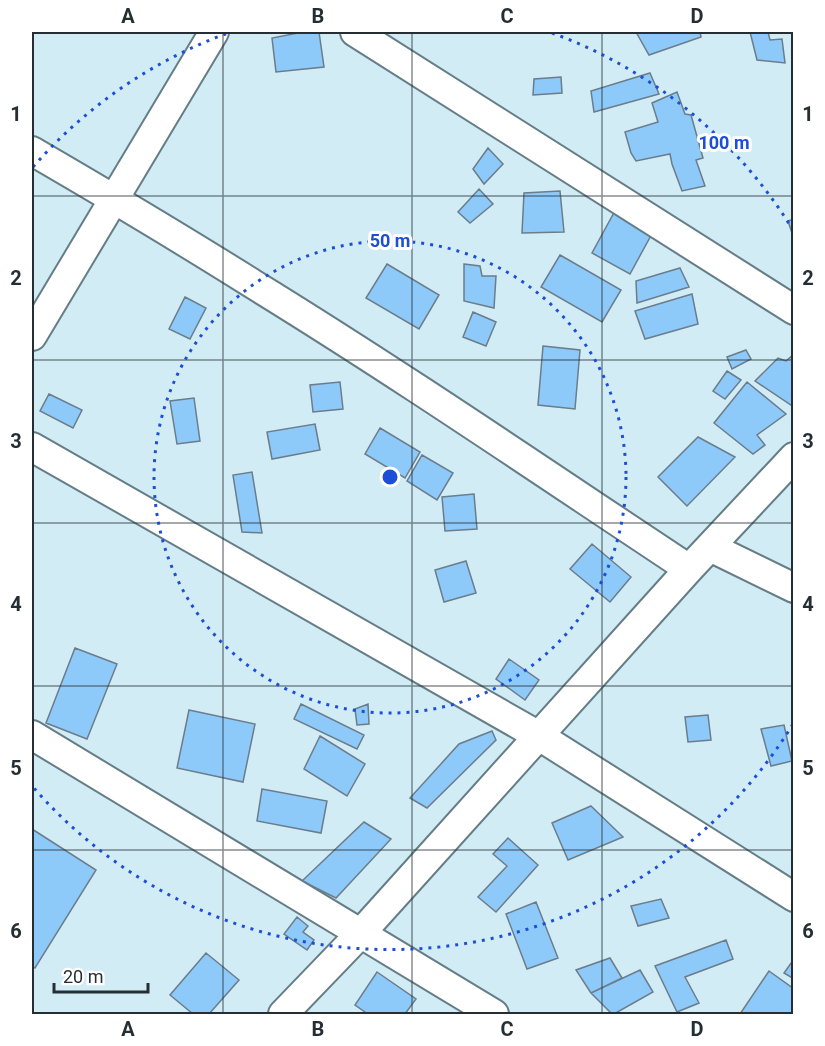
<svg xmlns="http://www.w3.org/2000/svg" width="825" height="1046" font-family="Roboto,sans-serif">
<rect width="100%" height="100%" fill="#d2ecf6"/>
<path fill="#8dcafa" stroke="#6b7c8b" stroke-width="1.5" d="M303,32h16l5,35 -48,5 -4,-34z
M636,32h64l1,5 -52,18z
M750,32h18l2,8 12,-1 3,24 -28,-3z
M650,73l9,21 -65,18 -3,-21z
M561,77l1,16 -29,2 1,-16z
M677,92l8,22 6,1 12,43 -7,2 9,26 -23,5 -10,-27 -2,-10 -34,7 -5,-8 -6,-21 33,-10 -6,-19z
M488,148l15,16 -19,20 -11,-15z
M479,189l14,15 -23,19 -12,-11z
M560,191l4,41 -42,1 2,-40z
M616,209l38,21 -24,44 -38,-21z
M794,219v20l-6,-18z
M560,255l61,35 -19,32 -61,-35z
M387,264l52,31 -20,34 -53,-31z
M464,264l16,2 2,10h14l-2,32 -30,-7z
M680,268l9,19 -52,16 -1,-22z
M692,294l6,30 -53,15 -10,-28z
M185,297l21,11 -16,31 -21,-10z
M473,312l23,10 -10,24 -23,-9z
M543,346l37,4 -5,59 -37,-4z
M746,350l5,9 -19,10 -5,-12z
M794,354v53l-39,-26 23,-23 8,3z
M727,371l14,9 -16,19 -12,-8z
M340,382l3,27 -30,3 -3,-27z
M747,382l39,32 -29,21 8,10 -12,9 -39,-31z
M49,394l33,16 -9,18 -33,-17z
M194,398l6,43 -23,3 -7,-43z
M315,424l5,26 -48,9 -5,-27z
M380,428l40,24 -15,26 -40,-24z
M698,437l37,20 -48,49 -29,-29z
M422,455l31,18 -16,27 -30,-19z
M252,472l10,61 -20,-1 -9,-57z
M474,494l3,35 -32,2 -3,-34z
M592,544l39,33 -21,25 -40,-33z
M466,561l10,32 -32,9 -9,-32z
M75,648l42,16 -30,75 -41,-16z
M509,659l30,21 -14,20 -29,-21z
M301,704l63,31 -7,14 -63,-30z
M368,704l1,20 -12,1 -2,-16z
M189,710l66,14 -12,58 -66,-14z
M708,715l3,25 -23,2 -3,-25z
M784,725l8,36 -21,5 -10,-37z
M492,731l4,9 -69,68 -17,-10 49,-54z
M320,736l45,28 -18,32 -43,-27z
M262,789l65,12 -6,32 -64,-12z
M591,806l32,31 -55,23 -16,-37z
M364,822l27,17 -55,59 -34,-17z
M32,829l64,41 -61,98 -3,-2z
M508,838l30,27 -42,47 -18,-15 29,-31 -14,-12z
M661,899l8,19 -31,8 -7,-20z
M536,902l22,56 -31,11 -21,-55z
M297,917l11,9 -5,6 11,8 -7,10 -23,-16z
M726,940l7,19 -48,18 14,26 -22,9 -22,-46z
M206,953l33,27 -30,34h-16l-23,-19z
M610,958l12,20 -31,15 -15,-23z
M794,959v20l-10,-6z
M640,970l13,22 -39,22h-2l-21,-21z
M769,971l25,18v25h-54z
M377,972l39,27 -11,15h-37l-13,-9z"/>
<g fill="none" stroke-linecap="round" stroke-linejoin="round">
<g stroke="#657d85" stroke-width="32">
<path id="street" d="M355,32l439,278
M32,151c74,43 148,87 221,133 148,91 291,189 436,285
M32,336l182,-304
M32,447l507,289 255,161
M710,547l84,41
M32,735l462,279
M283,1014l77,-80 329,-365 105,-112"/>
</g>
<use href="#street" stroke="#fff" stroke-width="28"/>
</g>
<path fill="none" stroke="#252f33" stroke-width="1.5" stroke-opacity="0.55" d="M223,32v982M412,32v982M602,32v982M32,196h762M32,360h762M32,523h762M32,686h762M32,850h762"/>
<g fill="none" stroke="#1d4ed8" stroke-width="3" stroke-dasharray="3 6">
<circle cx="390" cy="477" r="236"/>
<path d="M793 724A473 473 0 0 1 33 787M33 167A473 473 0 0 1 228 33M552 33A473 473 0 0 1 793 230"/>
</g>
<circle cx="390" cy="477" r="9" fill="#1d4ed8" stroke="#fff" stroke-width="3"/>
<g font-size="18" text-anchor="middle" font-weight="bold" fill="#1d4ed8" stroke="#fff" stroke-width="6" stroke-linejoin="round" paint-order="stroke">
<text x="724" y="149">100 m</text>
<text x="390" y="247">50 m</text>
</g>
<rect width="825" height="1046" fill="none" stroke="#ffffff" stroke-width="66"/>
<path d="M54 983v9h94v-9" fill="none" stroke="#252f33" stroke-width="3"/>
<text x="63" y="983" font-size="18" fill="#252f33" stroke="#ffffff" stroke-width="4.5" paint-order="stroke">20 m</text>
<rect x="33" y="33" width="759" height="980" fill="none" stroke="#252f33" stroke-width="2"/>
<g font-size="20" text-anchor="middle" font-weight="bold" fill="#252f33">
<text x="128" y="23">A</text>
<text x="318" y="23">B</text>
<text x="507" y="23">C</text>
<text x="697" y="23">D</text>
<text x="16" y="121">1</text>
<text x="808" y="121">1</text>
<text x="16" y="285">2</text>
<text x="808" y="285">2</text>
<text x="16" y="448">3</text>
<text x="808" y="448">3</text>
<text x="16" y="611">4</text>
<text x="808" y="611">4</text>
<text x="16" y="775">5</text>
<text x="808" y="775">5</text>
<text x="16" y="938">6</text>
<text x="808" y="938">6</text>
<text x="128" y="1036">A</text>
<text x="318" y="1036">B</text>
<text x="507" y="1036">C</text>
<text x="697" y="1036">D</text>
</g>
</svg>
